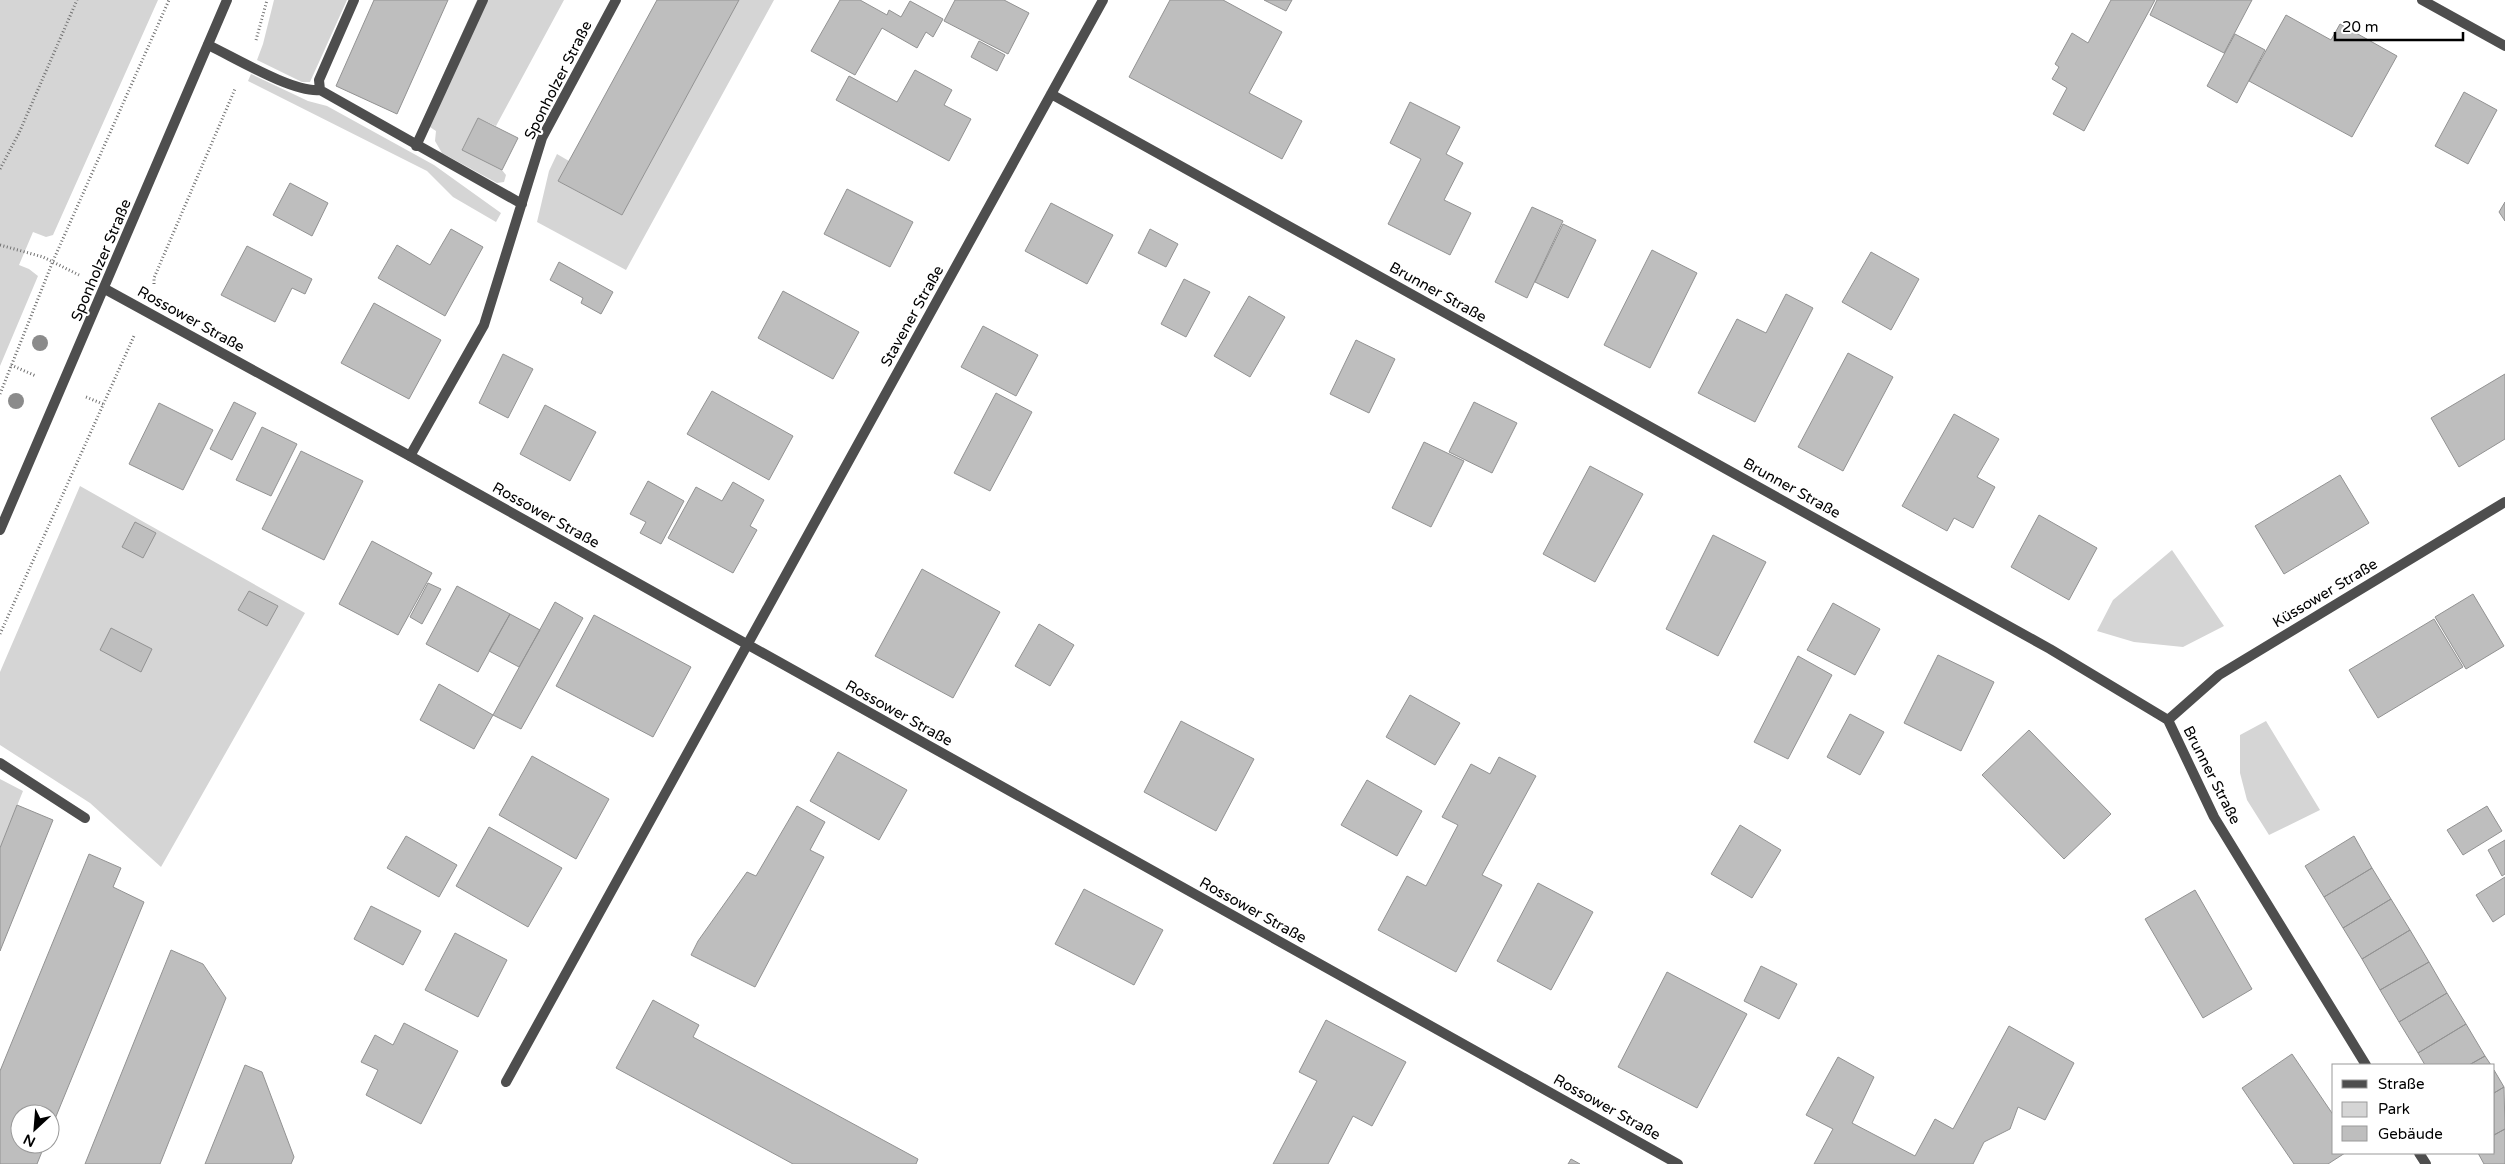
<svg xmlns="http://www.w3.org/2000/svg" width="2505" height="1164" font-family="'Varela Round',sans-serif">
<rect width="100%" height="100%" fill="#fff"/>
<path fill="#d5d5d5" d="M0,0h158l-105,235 -7,2 -13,-5 -14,33 10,4 9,7 -38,90z
M274,0h73l-37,82h-8l-45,-22 6,-16z
M477,0h87l-68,126 -18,-8 -16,31 40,21 4,5 -2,7 -7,1 -55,-30 -7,-12 1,-10 -14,-9z
M739,0h35l-148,270 -89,-48 12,-51 8,-17 12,7 -11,20 64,34z
M251,74l57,27 19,5 107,59 67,48 -5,9 -43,-25 -26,-26 -179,-90z
M80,486l225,127 -144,254 -71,-64 -90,-58v-73z
M2172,550l52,76 -41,21 -49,-5 -37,-11 16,-31z
M2266,721l54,89 -51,25 -22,-35 -7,-27v-38z
M0,779l23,12 -23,57z"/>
<path fill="#bebebe" stroke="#929292" d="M374,0h74l-51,114 -61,-28z
M657,0h82l-117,215 -64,-34z
M840,0h20l27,15 2,-5 12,7 9,-16 33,18 -10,18 -7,-5 -9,16 -35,-20 -27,47 -44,-24z
M955,0h49l25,13 -21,41 -64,-33z
M1170,0h53l59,32 -33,61 53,28 -20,38 -153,-82z
M1264,0h28l-6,11z
M2111,0h44l-71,131 -31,-17 14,-26 -15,-9 7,-12 -4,-3 17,-31 16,10z
M2157,0h95l-28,53 -74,-38z
M2286,15l45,25 9,-16 57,32 -45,81 -103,-56z
M2235,34l30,16 -28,53 -30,-17z
M979,41l26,14 -8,16 -26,-14z
M915,70l37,20 -8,15 27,14 -22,42 -113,-61 13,-24 48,26z
M2464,92l33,18 -29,54 -33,-18z
M1410,102l50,25 -14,27 17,9 -19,37 27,13 -21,42 -62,-31 33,-65 -31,-16z
M478,118l40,20 -16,32 -40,-20z
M290,183l38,20 -16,33 -39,-21z
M847,189l66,33 -23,45 -66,-33z
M2505,202v19l-6,-9z
M1051,203l62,32 -26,49 -62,-33z
M1532,207l31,14 -36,77 -32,-16z
M1563,224l33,16 -28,58 -33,-16z
M451,229l32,18 -38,69 -67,-38 19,-33 33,20z
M1150,229l28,15 -12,23 -28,-14z
M247,246l65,33 -7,15 -13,-6 -17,34 -54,-27z
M1652,250l45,23 -47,95 -46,-23z
M1871,252l48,27 -28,51 -49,-28z
M559,262l54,30 -12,22 -20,-11 2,-5 -33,-18z
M1184,279l26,13 -24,45 -25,-13z
M783,291l76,41 -26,47 -75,-41z
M1786,294l27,14 -58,114 -57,-29 39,-74 29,14z
M1249,296l36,21 -35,60 -36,-21z
M374,303l67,37 -32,59 -68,-36z
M983,326l55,29 -22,41 -55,-29z
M1356,340l39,19 -26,54 -39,-19z
M1848,353l45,24 -50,94 -45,-24z
M503,354l30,15 -25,49 -29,-15z
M2505,374v65l-46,28 -28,-49z
M712,391l81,45 -24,44 -82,-46z
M996,393l36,19 -42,79 -36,-18z
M234,402l22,11 -24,47 -22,-11z
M1474,402l43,21 -25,50 -43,-21z
M159,403l54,27 -30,60 -54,-26z
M545,405l51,27 -26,49 -50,-27z
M1954,414l45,25 -22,38 18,10 -22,41 -19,-10 -7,13 -45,-25z
M262,427l35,17 -26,52 -35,-16z
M1424,442l40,19 -33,66 -39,-19z
M301,451l62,30 -39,79 -62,-31z
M1590,466l53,28 -48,88 -52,-28z
M2340,475l29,48 -85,51 -29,-48z
M648,481l36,20 -23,43 -21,-11 6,-11 -16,-8z
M733,482l31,18 -14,26 7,4 -24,43 -65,-35 28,-51 26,14z
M2039,515l58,33 -28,52 -58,-33z
M135,522l21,11 -13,25 -21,-11z
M1713,535l53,27 -48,94 -52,-27z
M372,541l60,32 -34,62 -59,-31z
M922,569l78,43 -47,86 -78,-42z
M428,583l13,6 -19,35 -12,-7z
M457,586l53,28 -32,58 -52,-28z
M249,591l29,15 -11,20 -29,-16z
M2473,594l31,52 -38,23 -31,-52z
M555,602l28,16 -62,111 -28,-14z
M1833,603l47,26 -25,46 -48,-25z
M510,614l30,16 -21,37 -30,-16z
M594,615l97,52 -38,70 -97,-51z
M2434,619l29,48 -85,51 -29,-48z
M1039,624l35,21 -24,41 -35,-20z
M111,628l41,21 -11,23 -41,-22z
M1938,655l56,27 -33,69 -57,-28z
M1798,656l34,19 -44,84 -34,-17z
M439,684l54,31 -19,34 -54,-29z
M1410,695l50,28 -25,42 -49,-28z
M1850,714l34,18 -24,43 -33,-18z
M1181,721l73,38 -38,72 -72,-39z
M2029,730l82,84 -47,45 -82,-84z
M838,752l69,38 -28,50 -69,-39z
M532,756l77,43 -33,60 -77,-44z
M1499,757l37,19 -54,99 20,10 -46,87 -78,-42 29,-54 19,10 32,-61 -16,-8 29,-53 19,10z
M1367,780l55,31 -25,45 -56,-31z
M17,805l36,15 -53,131v-103z
M797,806l28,16 -15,28 14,7 -69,130 -64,-32 7,-14 49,-69 9,4z
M2487,806l15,25 -39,24 -16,-25z
M1740,825l41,25 -29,48 -41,-24z
M489,827l73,41 -34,59 -72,-41z
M406,836l51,29 -18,32 -52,-29z
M2354,836l18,32 -48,29 -19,-31z
M2505,840v34l-3,2 -14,-26z
M89,854l32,14 -8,19 31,15 -94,229v-17h-30v30h25l-8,20h-37v-93z
M2372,868l19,31 -48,29 -19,-31z
M2505,877v37l-12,8 -17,-27z
M1538,883l55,29 -42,78 -54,-29z
M1084,889l79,41 -29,55 -79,-41z
M2195,890l57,99 -49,29 -58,-99z
M2391,899l19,31 -48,29 -19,-31z
M371,906l50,25 -18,34 -49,-26z
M2410,930l19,32 -49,28 -18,-31z
M455,933l52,27 -29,57 -53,-27z
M171,950l32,14 23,34 -66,166h-75z
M2429,962l18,31 -48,29 -19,-32z
M1761,966l36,18 -18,35 -35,-18z
M1667,972l80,42 -50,94 -79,-41z
M2447,993l19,31 -48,29 -19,-31z
M653,1000l46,25 -6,12 225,122 -2,5h-123l-177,-96z
M1326,1020l80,42 -34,64 -19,-10 -25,48h-55l44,-83 -18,-9z
M404,1023l54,28 -37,73 -55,-29 12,-25 -17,-8 14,-27 18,10z
M2466,1024l19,32 -16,9h-44l-7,-12z
M2009,1026l65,37 -29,57 -27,-13 -8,22 -26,13 -11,22h-159l19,-35 -27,-14 32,-58 36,20 -22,46 63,33 20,-37 18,10z
M2292,1054l42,62v37h11l-17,11h-34l-52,-76z
M2485,1056l6,9h-22z
M245,1065l17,7 32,85 -3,7h-86z
M2494,1070l10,17 -10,6z
M2504,1087l1,42 -11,6v-42z
M2505,1129v35h-21l-6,-11h16v-18z
M1571,1159l9,5h-12z"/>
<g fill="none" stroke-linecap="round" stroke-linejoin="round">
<path stroke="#707070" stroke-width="3" stroke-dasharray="1 2.5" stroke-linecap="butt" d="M256,40l11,-40
M0,169l19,-36 58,-133
M0,245l43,12 36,18
M154,284v-6l81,-189
M11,365l25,11
M0,394l53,-133 116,-261
M86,397l17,7
M0,634l134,-298"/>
<path stroke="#4e4e4e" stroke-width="10" d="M354,0l-35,80 1,10 202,114
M208,45c26,12 85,48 112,45
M416,146l67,-146
M410,456l74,-131 58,-187 74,-138
M0,763l85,55"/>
<path stroke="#4e4e4e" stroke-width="10" d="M2422,0l83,46
M1051,94l999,555 118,71 46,97 152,248
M105,289l305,167 1268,708
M2168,720l51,-45 286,-173
M506,1082l597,-1082
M2419,1153l7,11"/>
<path stroke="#4e4e4e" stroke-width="10" d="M0,530l227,-530"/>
</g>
<g fill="#8b8b8b">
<circle cx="40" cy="343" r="8"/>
<circle cx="16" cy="401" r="8"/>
</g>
<g text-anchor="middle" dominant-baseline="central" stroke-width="4.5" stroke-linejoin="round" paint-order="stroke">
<g font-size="15" fill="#000" stroke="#fff">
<text transform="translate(558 80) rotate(-63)">Sponholzer Straße</text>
<text transform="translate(101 260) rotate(-67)">Sponholzer Straße</text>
<text transform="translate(1438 292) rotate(29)">Brunner Straße</text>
<text transform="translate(912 316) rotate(-61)">Stavener Straße</text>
<text transform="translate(191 319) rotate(29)">Rossower Straße</text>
<text transform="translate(1792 488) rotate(29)">Brunner Straße</text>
<text transform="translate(546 515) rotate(29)">Rossower Straße</text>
<text transform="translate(2325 593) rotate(-31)">Küssower Straße</text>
<text transform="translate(899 713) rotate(29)">Rossower Straße</text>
<text transform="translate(2212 775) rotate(63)">Brunner Straße</text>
<text transform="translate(1253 910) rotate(29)">Rossower Straße</text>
<text transform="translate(1607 1107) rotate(29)">Rossower Straße</text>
</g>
</g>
<rect x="2332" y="1064" width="162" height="90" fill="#ffffff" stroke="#999999"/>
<rect x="2342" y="1080" width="25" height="8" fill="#4e4e4e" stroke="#999999"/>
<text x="2378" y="1089" font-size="15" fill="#000000">Straße</text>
<rect x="2342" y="1102" width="25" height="15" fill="#d5d5d5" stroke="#999999"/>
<text x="2378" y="1114" font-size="15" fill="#000000">Park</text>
<rect x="2342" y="1126" width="25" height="15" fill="#bebebe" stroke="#999999"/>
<text x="2378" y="1139" font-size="15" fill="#000000">Gebäude</text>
<g transform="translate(35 1129) rotate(206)"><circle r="24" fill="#ffffff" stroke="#999999"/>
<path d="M0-4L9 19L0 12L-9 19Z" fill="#000000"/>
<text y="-8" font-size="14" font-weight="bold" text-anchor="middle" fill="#000000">N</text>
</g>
<path d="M2335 32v8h128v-8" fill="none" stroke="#000000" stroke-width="2.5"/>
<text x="2342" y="32" font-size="15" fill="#000000" stroke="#ffffff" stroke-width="4" paint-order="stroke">20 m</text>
</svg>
